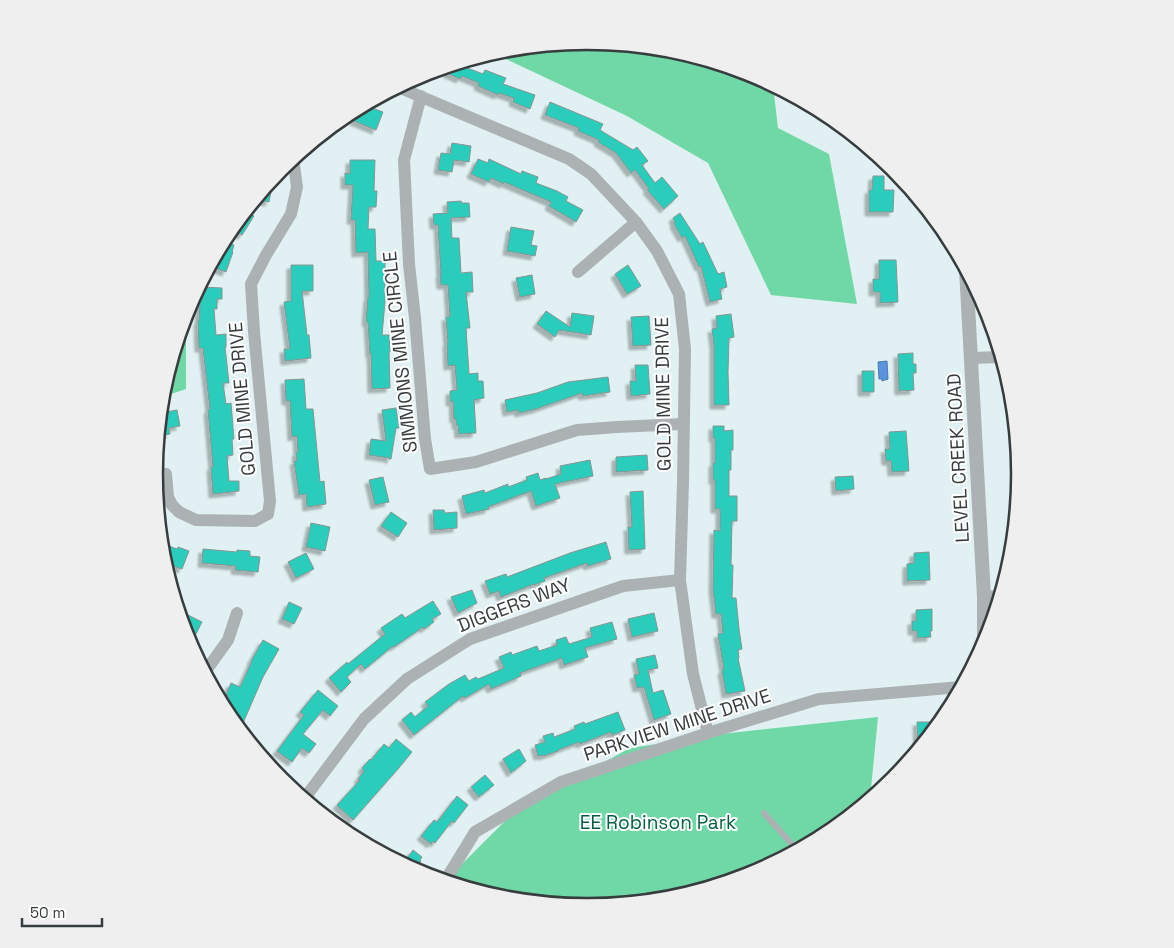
<svg xmlns="http://www.w3.org/2000/svg" width="1174" height="948" font-family="'Space Grotesk',sans-serif">
<defs>
<filter id="shadow"><feDropShadow dx="-4" dy="4" stdDeviation="1" flood-color="#0004"/></filter>
</defs>
<rect width="100%" height="100%" fill="#e1f0f2"/>
<path fill="#70d8a6" d="M587,41l85,9 81,24 20,11 5,43 51,26 28,150 -86,-9 -63,-132 -81,-47 -134,-63 10,-3z
M186,314v75l-24,8 1,-8z
M878,717l-8,82 -43,35 -75,40 -81,24 -84,9 -85,-9 -57,-17 70,-70 115,-63 100,-15z"/>
<path fill="#5b93dd" stroke="#5079ad" d="M887,361l1,18 -6,2v-2h-3l-1,-17z"/>
<path fill="#2cccbc" stroke="#879492" filter="url(#shadow)" d="M468,60l-3,7 18,7 2,-4 21,8 -3,6 32,11 -5,14 -17,-7 1,-4 -15,-5 -1,2 -20,-9 1,-3 -17,-7 -2,3 -13,-6 3,-8z
M550,102l53,22 -3,6 33,20 4,-3 11,14 -6,4 13,18 7,-6 16,19 -14,13 -17,-19 2,-1 -14,-19 -4,3 -15,-20 -18,-11 1,-2 -21,-9 1,-3 -34,-13z
M364,105l19,7 -7,18 -22,-9 6,-14z
M452,143l19,3 -2,16 -15,-2 -2,12 -14,-2 3,-17 9,1z
M478,159l10,4 1,-4 32,15 1,-3 16,6 -2,6 21,8 11,6 -2,4 17,9 -7,12 -27,-16 2,-4 -47,-20v2l-13,-6 -2,4 -18,-8z
M350,160h25l-1,31h3l-1,16h-7l-1,22h7l1,32h9v41l-3,33h7l1,17h-1l1,36 -18,1 -1,-36 -1,1 -2,-32h-2l2,-25h1l-1,-45 -12,1 -1,-33h-4l2,-35h-8v-12l5,1z
M873,176h11v14h10l-1,22h-24v-22h3z
M274,177l-5,25 -13,-3z
M461,201l1,2h7l1,14 -19,1 1,20h7l2,35 11,-1 1,20h-7l4,36h-4l3,46 9,-1v8h5l1,17 -10,2 2,33 -17,1 -1,-9h-2v-6h-2l-1,-18 -3,1v-11l7,-1 -2,-25 -7,1 -1,-23h1l-2,-26h4l-2,-32h-7l-1,-11h1l-3,-49h-4l-1,-11 15,-1 -1,-11z
M246,211l8,5 -12,19 -11,-6z
M680,213l20,31 3,-2 15,32 6,-2 3,15 -7,2 2,10 -12,3 -9,-36 -2,1 -14,-31 -3,2 -8,-14 1,-1 -2,-5z
M511,227l23,4 -3,14 6,1 -2,10 -28,-5z
M223,241l11,4 -2,7h1l-7,20 -16,-6z
M879,260h17l2,42 -18,1v-11h-7v-13h6z
M291,265h22v26h-11l5,44h2l2,23 -26,3 -1,-12h6l-6,-47 7,-1z
M628,265l13,21 -14,8 -12,-20z
M532,275l3,19 -15,3 -4,-19z
M201,287l21,1v11h-5v10h-3l2,26 10,-1v13h-1l4,36h-6l3,21 5,-1 3,36h-2l1,16 -6,1 2,25h10v10l-26,3 -2,-27h2l-5,-57 2,-1 -7,-61h-4l-1,-27h1z
M546,311l24,16 2,-14 22,3 -3,19 -32,-5 -4,7 -18,-13z
M731,314l3,23 -5,1 -1,34 1,33h-15v-60l-2,-16 5,-1 -1,-12z
M649,316l2,29 -18,1 -2,-29z
M913,353v11h3v9h-3l1,17 -15,1 -1,-37z
M635,365h13l2,29 -19,2 -1,-15h6z
M862,371h12v21h-12z
M608,377l2,15 -27,4 -1,-3 -46,16 -17,4 -1,-3 -11,2 -2,-12 32,-7 31,-11z
M304,379l2,30h7l7,73 4,-1 2,23 -19,3 -1,-13 -7,1 -5,-34h3l-1,-8 2,-1 -1,-16 -5,1 -2,-36h-4l-1,-21z
M396,408l3,20h-3l-5,31h-2v-1l-20,-3 2,-16 15,2 -4,-31z
M177,410l3,16 -11,2 1,6 -11,2 -1,-5 2,-18z
M713,426h11v5l9,-1v20h-2v20h-2v26h8v25h-5l-1,44h2l-1,33h4l3,31 3,20 -4,1 1,8h-1l7,33 -19,3 -4,-24 2,-1 -6,-35 5,-1 -2,-19h-5l-3,-25 1,-59 6,1v-22h-5v-29h-2v-17h2v-25h-2z
M906,431l3,40 -17,1 -1,-11h-5l-1,-12h5l-1,-17z
M647,455l1,15 -32,2v-15z
M590,460l3,16 -38,8 5,14 -24,8 -5,-15 -43,16 1,2 -23,5 -4,-18 22,-6 1,3 23,-9v3l19,-7 -1,-3 12,-4 2,7 6,-2v1l15,-5 -1,-8z
M853,476l1,13 -18,2 -1,-14z
M383,477l6,25 -14,3 -6,-25z
M643,491l2,58 -16,1 -1,-23h4l-2,-35z
M433,510h11l1,3 12,-1v16l-23,2z
M391,512l16,11 -9,14 -17,-11z
M311,523l19,4 -5,24 -19,-4z
M606,542l5,17 -23,7 -1,-3 -43,15 1,3 -11,4v-1l-33,13 -2,-6 -9,3 -5,-13 21,-7 1,3 63,-24z
M161,543l16,6 1,-2 11,4 -7,18 -18,-6z
M203,549l34,3v-2l13,1v5l10,1 -2,15 -23,-2 1,-4 -34,-3z
M929,552l1,28 -23,1v-17l7,-1v-10z
M306,553l8,16 -18,9 -8,-16z
M472,590l5,13 -19,10 -7,-16z
M433,601l8,13 -9,5 2,3 -10,7 -1,-2 -29,20 -1,-1 -28,23 -4,-5 -14,13 4,5 -10,10 -12,-14 18,-16 1,2 37,-30 -4,-6 21,-14 3,4z
M289,602l13,6 -8,16 -12,-5z
M932,609v22h-2l1,6 -14,1v-7h-5v-10h4v-11z
M654,613l4,18 -26,6 -4,-18z
M186,614l16,8 -6,12 -5,-3 -4,8 -5,-17z
M612,622l5,17 -32,9 3,9 -24,8 -2,-7 -42,15 1,3 -30,13 -2,-5 -24,14 -2,-2 -49,39 -12,-15 9,-8 4,5 13,-11 -3,-4 24,-18 16,-9 4,6 7,-4 2,2 26,-11 -5,-11 12,-5 1,3 25,-9 2,5 18,-6 -1,-5 10,-3 3,7 23,-7 -2,-9z
M263,640l16,9 -16,28 -23,53 -13,-16 -3,-5 5,-13 -3,-1 5,-12 9,4 12,-26h-1z
M655,655l3,13 -10,2 5,23 10,-3 8,24 -17,6 -10,-33 -7,1 -3,-13 5,-1 -3,-15z
M318,690l20,16 -8,10 -7,-6 -20,24 13,10 -7,9 -7,-5 -10,14 -15,-11 27,-36 -4,-3z
M618,712l7,18 -13,5 -1,-3 -31,12 -1,-2 -21,8v1l-15,5v-1l-5,1 -3,-11 10,-3 -2,-6 10,-3 1,4 21,-8 -1,-3 10,-4 1,2z
M917,722h24l-23,28z
M396,739l16,13 -15,18 -44,50 -16,-15 23,-25 -2,-1 6,-8 -2,-3 8,-9 1,1 13,-16 5,4z
M519,749l7,12 -15,12 -8,-14z
M485,775l9,10 -15,12 -8,-10z
M457,796l11,9 -14,18 -2,-2 -17,22 -2,-2 -2,3 -10,-8 13,-16 3,2z
M413,850l9,7 -2,3 1,1 -6,9 -12,-6z"/>
<g fill="none" stroke-linecap="round" stroke-linejoin="round">
<path stroke="#acb1b4" stroke-width="6" d="M764,813l33,37"/>
<path stroke="#acb1b4" stroke-width="12" d="M398,87l171,72 22,15 45,48 21,29 22,43 6,55 -2,133 -3,98 13,94 15,59
M421,96l-17,64 5,104 6,54 10,121 5,30 46,-7 101,-32 40,-3 66,-3
M578,272l58,-50
M971,358l30,-1
M166,474l2,23 4,8 7,7 17,8 59,1 13,-7 2,-13 -16,-169 -3,-48 15,-29 25,-41 6,-27 -4,-29
M984,597l16,-1
M205,672l23,-32 9,-27
M304,799l60,-80 43,-40 63,-40 153,-53 57,-6
M445,881l30,-49 86,-50 147,-49 111,-34 142,-12"/>
<path stroke="#acb1b4" stroke-width="14" d="M966,269l18,328v48"/>
</g>
<g text-anchor="middle" dominant-baseline="central" stroke-width="4" stroke-linejoin="round" paint-order="stroke">
<g font-size="19" fill="#373d3e" stroke="#fff">
<text transform="translate(400 352) rotate(-96)">SIMMONS MINE CIRCLE</text>
<text transform="translate(663 394) rotate(-91)">GOLD MINE DRIVE</text>
<text transform="translate(242 399) rotate(-95)">GOLD MINE DRIVE</text>
<text transform="translate(958 458) rotate(-93)">LEVEL CREEK ROAD</text>
<text transform="translate(514 605) rotate(-21)">DIGGERS WAY</text>
<text transform="translate(677 725) rotate(-18)">PARKVIEW MINE DRIVE</text>
</g>
<g font-size="19" fill="#035e3e" stroke="#fff">
<text x="658" y="822">EE Robinson Park</text>
</g>
</g>
<path d="M0 0H1174V948H0ZM163 474a424 424 0 1 1 848 0a424 424 0 1 1-848 0Z" fill="#efeff0" fill-rule="evenodd"/>
<path fill="none" stroke="#373d3e" stroke-width="2.5" d="M163 474a424 424 0 1 1 848 0a424 424 0 1 1-848 0Z"/>
<path d="M22 918v8h80v-8" fill="none" stroke="#373d3e" stroke-width="2.5"/>
<text x="30" y="918" font-size="15" fill="#373d3e" stroke="#ffffff" stroke-width="4" paint-order="stroke">50 m</text>
</svg>
